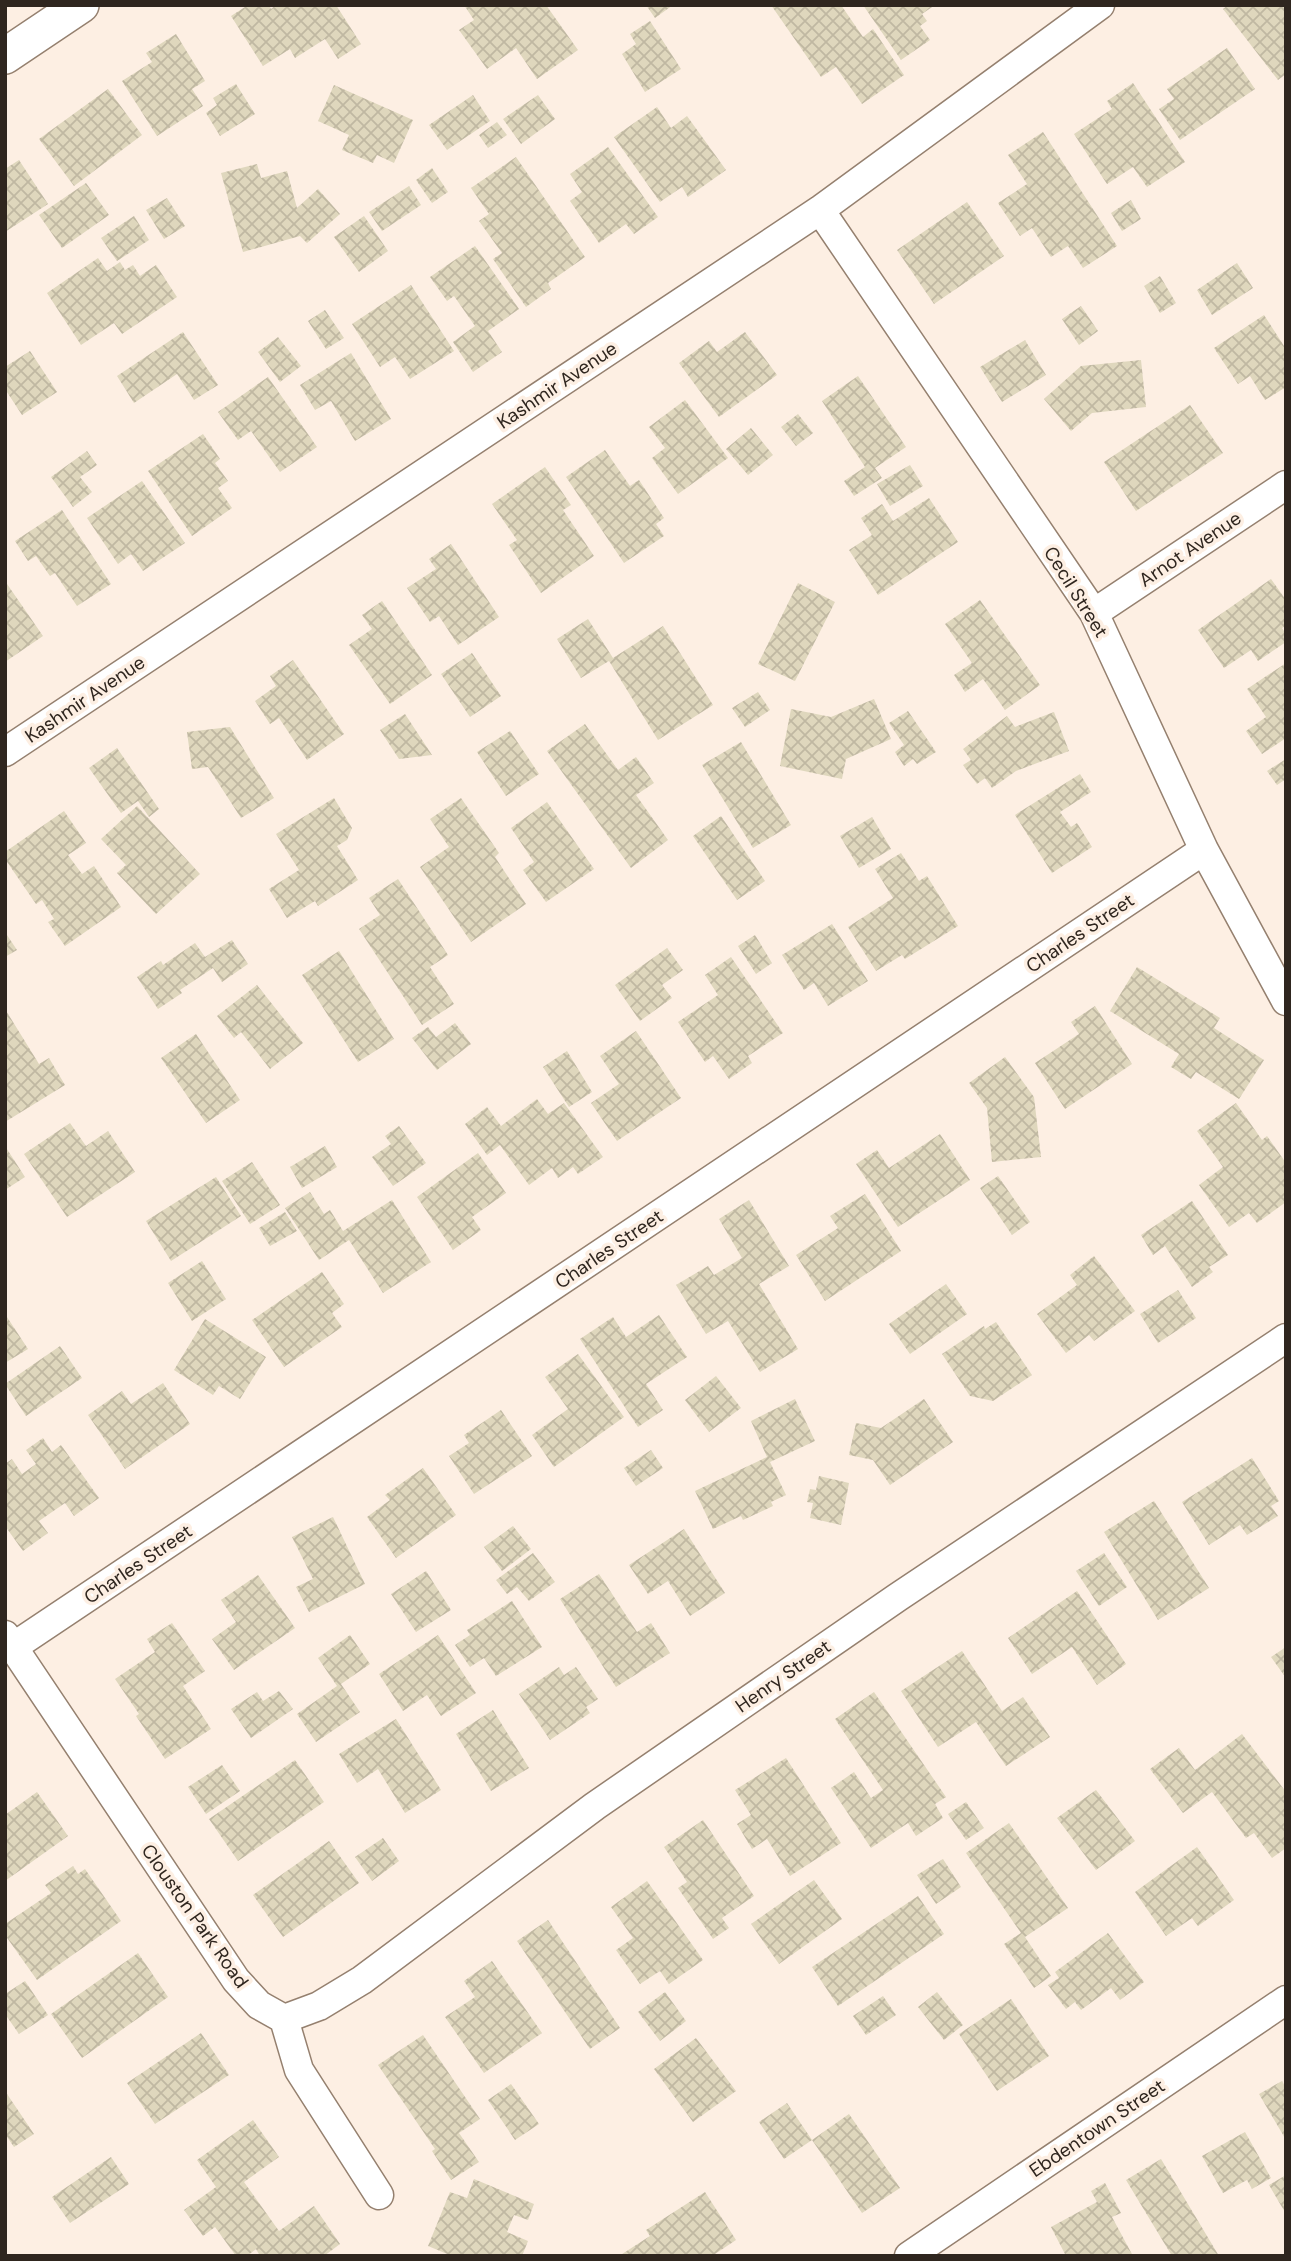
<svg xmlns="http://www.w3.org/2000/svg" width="1291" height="2261" font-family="'DM Sans',sans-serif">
<defs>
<pattern id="building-cross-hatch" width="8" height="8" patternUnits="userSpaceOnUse" patternTransform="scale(1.75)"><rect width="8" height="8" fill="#dfd7bd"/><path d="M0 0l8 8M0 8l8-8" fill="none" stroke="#c0b8a2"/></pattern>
</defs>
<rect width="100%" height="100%" fill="#fdefe3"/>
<path fill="url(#building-cross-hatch)" d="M248,5h21l2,4 5,-4h60l25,39 -23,15 -13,-20 -30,19 -5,-9 -27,17 -32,-50z
M464,5h82l32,45 -41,29 -21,-31 -29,21 -28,-39 15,-10z
M646,5h27l-18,13z
M771,5h70l22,32 10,-8 31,46 -42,29 -26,-37 -15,10z
M863,5h72l-13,9 5,7 -7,5 10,14 -29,20z
M1228,5h58v69l-8,6 -55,-71z
M650,21l31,48 -36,23 -23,-38 14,-10 -6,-10z
M176,34l29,47 -13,8 11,17 -46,30 -35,-55 30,-19 -6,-9z
M1227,48l28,41 -75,51 -21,-31 15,-10 -7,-10z
M1133,83l52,79 -38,25 -14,-20 -26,17 -33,-50 38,-25 -5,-8z
M236,84l19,30 -35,22 -14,-23 11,-8 -4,-7z
M334,85l79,35 -19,43 -17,-8 -4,8 -31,-13 7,-15 -31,-14z
M108,89l34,46 -68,51 -35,-47z
M473,95l17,26 -43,29 -18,-25z
M538,95l17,24 -34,25 -18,-25z
M657,107l14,21 16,-12 39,54 -38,27 -6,-10 -22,15 -46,-65z
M497,122l10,13 -19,13 -9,-13z
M1043,132l74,114 -34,22 -15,-22 -17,11 -19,-29 -12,8 -22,-33 29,-19 -19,-29z
M608,147l50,70 -24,17 -8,-10 -27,19 -29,-42 12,-9 -12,-18z
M516,157l69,100 -37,26 3,6 -25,18 -33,-48 9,-6 -23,-32 10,-7 -18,-26z
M19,160l29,44 -43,28v-63z
M257,164l4,14 26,-7 10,37 21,-19 22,25 -33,29 -7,-7 -57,16 -22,-79z
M432,168l16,24 -16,11 -16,-23z
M86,183l23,32 -47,33 -23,-33z
M409,186l12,19 -39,26 -13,-19z
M167,198l18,28 -21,13 -18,-29z
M1131,200l10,19 -19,12 -11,-18z
M967,202l37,54 -70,48 -37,-54z
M134,216l15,24 -32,21 -16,-23z
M364,216l24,35 -29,21 -25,-35z
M475,246l44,63 -31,22 14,21 -29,20 -20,-30 22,-16 -21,-30 -7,5 -17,-24z
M98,258l9,13 13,-9 5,8 8,-5 7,11 16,-11 21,32 -55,37 -8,-11 -33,22 -34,-52z
M1237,263l16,25 -41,27 -15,-25z
M1160,276l16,27 -16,10 -16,-27z
M411,285l43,66 -44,28 -15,-22 -15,10 -28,-43z
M1081,306l17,25 -19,14 -17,-26z
M325,310l19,28 -18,11 -18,-28z
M1264,315l22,34v38l-21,13 -15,-24 -12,8 -24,-36z
M183,332l35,53 -24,15 -17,-26 -43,29 -17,-27z
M745,332l32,43 -58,42 -40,-54 30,-22 8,11z
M278,337l23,29 -21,16 -22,-30z
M1025,340l21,35 -44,27 -22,-35z
M30,351l27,41 -35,23 -17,-26v-22z
M351,353l40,66 -36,22 -24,-40 -16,9 -15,-25z
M1141,360l5,47 -54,6 -21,18 -27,-32 37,-33z
M858,376l48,71 -31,21 7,10 -28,18 -10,-15 21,-14 -43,-66z
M268,377l49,70 -37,25 -29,-41 -13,9 -20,-28z
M685,400l43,58 -50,36 -26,-36 13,-10 -16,-21z
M1190,405l33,48 -87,58 -32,-49z
M798,414l15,19 -17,13 -15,-19z
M751,428l22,27 -25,20 -22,-26z
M203,434l17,25 -5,4 13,18 -10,7 14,20 -40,28 -44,-65z
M605,450l25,36 9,-6 25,38 -8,6 8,12 -40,27 -58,-86z
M87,451l10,14 -17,12 12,15 -19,15 -22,-30z
M910,465l13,21 -33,20 -13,-22z
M545,467l26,38 -8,5 31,46 -53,37 -32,-48 8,-5 -25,-36z
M142,481l43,62 -42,28 -12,-17 -13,10 -31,-46z
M929,498l29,44 -80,53 -29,-45 23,-15 -11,-17 21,-14 11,17z
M62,510l49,74 -34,22 -22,-33 -5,3 -14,-20 -8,5 -13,-20z
M451,544l48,73 -41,28 -19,-29 -9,6 -23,-34 29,-19 -7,-10z
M1271,579l15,21v26l-4,2 4,6v8l-28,19 -7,-11 -27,18 -26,-38z
M5,581l38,55 -38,26z
M798,583l37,19 -40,79 -37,-17z
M980,600l60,85 -35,25 -22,-31 -18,13 -11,-17 18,-12 -27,-39z
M382,601l50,74 -42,29 -41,-59 23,-16 -10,-14z
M588,619l25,39 50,-32 50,79 -55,35 -49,-79 -28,17 -24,-39z
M472,653l29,43 -31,21 -29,-43z
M293,660l51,74 -37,26 -28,-42 -9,6 -15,-23 21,-15 -6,-10z
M1286,663v75l-24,16 -16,-23 20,-14 -19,-28z
M758,692l12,18 -25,17 -13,-19z
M874,699l17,40 -45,20 -4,20 -62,-13 11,-57 40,8z
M908,711l28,41 -19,12 -4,-5 -9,7 -9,-14 9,-7 -15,-22z
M1054,712l15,39 -53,20 -24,17 -7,-10 -8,6 -14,-19 8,-5 -8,-11 44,-33 8,11z
M405,714l27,41 -33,4 -19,-29z
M585,724l33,46 18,-13 18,26 -18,12 32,45 -37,28 -84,-117z
M230,727l44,71 -33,20 -33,-51 -16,2 -5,-37z
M510,731l29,43 -33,22 -29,-44z
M741,742l50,83 -38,23 -51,-83z
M117,748l42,61 -10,8 -11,-16 -17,12 -32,-45z
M1286,759v20l-9,6 -10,-14z
M1080,774l11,18 -31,20 11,15 6,-4 15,24 -40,26 -37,-58z
M334,798l18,30 -5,12 -10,6 21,34 -40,26 -3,-5 -28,17 -18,-29 30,-19 -23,-36z
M461,798l38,55 -4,4 31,47 -55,38 -51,-75 29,-20 -19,-28z
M547,802l47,67 -48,33 -23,-32 11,-8 -23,-34z
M137,806l63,68 -44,40 -39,-41 9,-8 -25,-26z
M64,811l22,32 -18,12 14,19 12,-8 27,41 -56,39 -17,-24 6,-3 -12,-19 -6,4 -31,-45v-7z
M721,816l44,65 -28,19 -44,-64z
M872,817l19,32 -32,19 -19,-32z
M901,853l18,28 8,-5 31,50 -53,33 -3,-4 -26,16 -28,-44 45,-29 -18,-29z
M398,879l50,76 -18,12 24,37 -32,21 -63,-96 21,-14 -11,-17z
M832,924l36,57 -40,25 -14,-23 -10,7 -22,-35z
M5,932l12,18 -12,7z
M755,935l17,28 -16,11 -18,-28z
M232,940l16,24 -26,18 -9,-14 -33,22 2,3 -24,16 -21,-32 24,-16 2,4 32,-22 10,14z
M667,948l16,22 -21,15 10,13 -32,23 -25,-36z
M339,951l55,88 -36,23 -56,-87z
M731,957l52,76 -35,23 4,7 -23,16 -16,-23 -8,6 -27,-40 40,-27 -13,-20z
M1137,967l83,51 -6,10 50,32 -25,39 -43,-27 -5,7 -20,-12 8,-13 -69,-43z
M257,985l46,58 -33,26 -29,-37 -7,6 -17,-22z
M1095,1006l37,58 -67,45 -30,-46 44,-29 -8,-12z
M5,1009l34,55 10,-6 16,27 -60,37z
M455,1023l16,21 -34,26 -25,-32 16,-11 8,10z
M636,1031l45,67 -64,43 -26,-38 28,-19 -19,-28z
M196,1034l44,66 -34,23 -45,-65z
M567,1051l25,41 -23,15 -26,-40z
M1005,1057l29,40 7,60 -49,5 -5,-54 -18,-25z
M537,1099l11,15 16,-11 39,54 -25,17 -5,-7 -15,11 -6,-10 -23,17 -29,-40 -13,10 -22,-31 22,-17 14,19z
M1236,1103l26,37 5,-4 19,27v39l-29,21 -8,-10 -20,14 -30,-42 24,-18 -26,-36z
M70,1123l16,23 22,-15 27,41 -68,45 -43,-63z
M399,1126l27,37 -33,23 -21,-29 19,-13 -6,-8z
M940,1134l30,46 -72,47 -42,-63 21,-14 12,18z
M5,1146l20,31 -20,13z
M325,1146l12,21 -35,21 -12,-21z
M478,1153l28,40 -34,24 9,13 -28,20 -36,-53z
M252,1162l28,43 -30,19 -28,-43z
M998,1176l32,46 -18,13 -32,-47z
M216,1177l25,39 -70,45 -25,-40z
M310,1192l14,22 6,-4 13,21 49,-31 39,62 -48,31 -34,-53 -30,20 -34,-52z
M865,1194l36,57 -76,50 -29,-46 42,-27 -8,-12z
M749,1200l40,66 -30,18 39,65 -38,23 -32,-51 -22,13 -30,-49 32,-19 6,9 28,-17 -23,-39z
M1192,1201l36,54 -19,12 4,5 -21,15 -27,-41 -12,9 -12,-20z
M285,1212l12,19 -27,15 -11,-18z
M1094,1256l41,55 -41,30 -5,-6 -23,18 -29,-39 40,-29 -7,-10z
M202,1261l24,38 -34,22 -24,-38z
M322,1272l22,32 -12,9 10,14 -58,40 -32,-47z
M946,1284l21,30 -57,40 -21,-30z
M1178,1290l18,28 -38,25 -18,-29z
M5,1314l23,35 -23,14z
M659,1315l28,42 -41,27 17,26 -25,17 -58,-88 33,-22 13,20z
M205,1319l61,38 -26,42 -21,-13 -6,9 -39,-25z
M996,1322l36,53 -39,26 -23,-5 -28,-42 42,-28 1,3z
M60,1346l22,32 -56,38 -21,-32z
M578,1354l46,63 -70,50 -22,-32 36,-26 -23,-32z
M716,1376l25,32 -32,24 -24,-32z
M163,1383l27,41 -65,45 -37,-54 34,-24 9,13z
M795,1399l20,42 -45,21 16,33 -15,7 2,4 -30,14 -2,-4 -28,13 -18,-38 72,-34 -16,-36z
M924,1399l29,43 -63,43 -17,-25 -24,-5 7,-32 25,5z
M501,1410l31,46 -58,38 -25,-38 20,-13 -5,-8z
M43,1438l9,14 9,-7 38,53 -25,18 -9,-13 -26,18 9,12 -25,18 -18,-25v-62l7,-5 10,15 14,-10 -10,-14z
M651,1450l12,18 -27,18 -12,-18z
M1252,1458l27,43 -8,5 7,10 -31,19 -7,-10 -31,20 -27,-43z
M423,1468l33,47 -60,43 -29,-41 23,-17 -5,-5z
M819,1476l30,7 -8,42 -31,-7 3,-15 -6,-1 3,-13 6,1z
M1154,1501l55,87 -51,32 -54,-88z
M333,1517l32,67 -56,28 -13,-25 17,-8 -21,-42z
M513,1526l18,23 -29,22 -18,-24z
M684,1529l41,64 -35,23 -22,-35 -20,13 -19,-29z
M533,1553l22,29 -26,19 -12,-14 -10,7 -11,-14z
M1104,1553l23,34 -28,19 -23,-35z
M426,1571l25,39 -35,22 -25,-38z
M599,1574l38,58 14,-9 19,30 -54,34 -56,-88z
M258,1575l37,53 -61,42 -22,-31 24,-17 -15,-22z
M1077,1591l49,73 -29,21 -25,-38 -40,27 -24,-36z
M512,1601l30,46 -46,29 -12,-18 -14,9 -15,-22 15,-10 -3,-5z
M172,1623l33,48 -22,15 28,43 -46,30 -29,-43 3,-2 -24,-35 40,-27 -8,-13z
M350,1635l20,29 -29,20 19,28 -44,30 -19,-28 40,-28 -19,-28z
M438,1635l38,58 -35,23 -14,-21 -24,16 -24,-37z
M1286,1647v31l-15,-21z
M962,1651l40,60 21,-14 27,40 -44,29 -30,-44 -38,25 -37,-56z
M559,1667l5,8 12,-8 22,32 -12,8 4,6 -40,27 -31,-46z
M279,1691l14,18 -42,29 -20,-29 26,-17 6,9z
M874,1692l72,105 -11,7 8,14 -27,18 -8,-13 -37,25 -40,-60 23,-16 17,26 12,-8 -48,-71z
M493,1710l36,58 -38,23 -35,-57z
M396,1719l45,71 -36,23 -27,-44 -21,14 -18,-29z
M1242,1734l44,58v56l-14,10 -18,-25 -8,5 -34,-46 -29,21 -33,-44 29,-21 16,22z
M786,1758l55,85 -51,33 -23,-37 -15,10 -15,-25 14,-9 -16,-25z
M295,1760l29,42 -86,59 -29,-42z
M222,1765l18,26 -34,23 -18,-27z
M1096,1790l39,51 -39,29 -39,-52z
M37,1792l31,44 -63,45v-66z
M966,1802l18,26 -18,12 -18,-26z
M703,1820l51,76 -32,22 7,10 -16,11 -35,-51 9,-6 -23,-35z
M1009,1823l59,85 -43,29 26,39 -17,12 -30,-44 17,-11 -55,-80z
M383,1838l16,23 -27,20 -17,-24z
M329,1841l30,42 -76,54 -30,-42z
M1197,1847l37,53 -36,26 -6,-8 -26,18 -31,-44z
M943,1859l18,28 -25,17 -19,-29z
M73,1866l5,8 7,-5 36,52 -84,59 -32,-45v-11l46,-31 -6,-8z
M814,1880l28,39 -63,45 -28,-40z
M647,1881l56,79 -34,24 -9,-13 -20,13 -24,-34 17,-12 -22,-31z
M918,1896l26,38 -106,72 -26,-39z
M548,1920l72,108 -30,21 -73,-108z
M1108,1933l36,49 -24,18 -9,-12 -30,22 -6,-8 -9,7 -18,-24 11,-7 -4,-6z
M138,1953l30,44 -86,61 -31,-44z
M492,1961l50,72 -58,40 -39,-56 30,-20 -11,-16z
M25,1981l23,34 -29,19 -14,-20v-20z
M665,1992l21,29 -26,20 -22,-29z
M937,1992l26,33 -19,15 -26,-33z
M883,1996l13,19 -30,20 -13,-19z
M1011,1999l38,57 -52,35 -38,-57z
M201,2033l28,42 -74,49 -28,-41z
M423,2035l57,84 -21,14 20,29 -28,18 -19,-29 3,-2 -57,-84z
M696,2038l40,53 -43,31 -39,-53z
M1282,2081l4,7v52l-27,-46z
M511,2084l28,40 -24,16 -27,-40z
M5,2091l29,43 -20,13 -9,-13z
M787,2103l25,37 -28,19 -25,-37z
M849,2114l51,74 -38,25 -50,-73z
M253,2120l26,37 -35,25 35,49 35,-25 26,38 -16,12h-64l-4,-7 -9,7h-11l-21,-29 -12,9 -19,-26 32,-23 -19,-27z
M1245,2132l26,46 -19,11 -5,-9 -24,13 -21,-37z
M111,2157l18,27 -59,39 -18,-26z
M1161,2159l58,97h-47l-46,-76z
M1286,2175v39l-17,-29z
M474,2179l60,25 -6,16 -14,-5 -7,17 21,9 -6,15h-70l-24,-10 22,-54 17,6z
M1105,2183l16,30 -9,4 21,39h-67l-15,-29 46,-25 -6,-11z
M705,2192l31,48 -24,16h-93l31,-20 -4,-6z"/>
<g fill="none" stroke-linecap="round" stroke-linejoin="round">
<g stroke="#95806f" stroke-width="31">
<path id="minor" d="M820,210l274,403 110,237 82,151
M1094,613l192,-128
M5,752l815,-542 280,-205
M5,1635l231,345 23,25 25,14 15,51 80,125
M13,1647l1191,-797
M284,2019l35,-13 43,-26 233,-174 303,-209 388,-259
M909,2256l377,-256"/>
</g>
<g stroke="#95806f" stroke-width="38">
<path id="tertiary" d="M5,56l76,-51"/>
</g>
<use href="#minor" stroke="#fff" stroke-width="28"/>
<use href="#tertiary" stroke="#fff" stroke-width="35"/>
</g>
<g text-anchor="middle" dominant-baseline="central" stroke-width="7" stroke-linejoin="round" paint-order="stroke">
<g font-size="19" fill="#2f261f" stroke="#fdefe3">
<text transform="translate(557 385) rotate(-34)">Kashmir Avenue</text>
<text transform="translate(1190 549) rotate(-34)">Arnot Avenue</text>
<text transform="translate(1076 592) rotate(58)">Cecil Street</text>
<text transform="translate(85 699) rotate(-34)">Kashmir Avenue</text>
<text transform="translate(1080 933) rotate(-34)">Charles Street</text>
<text transform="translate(609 1249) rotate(-34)">Charles Street</text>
<text transform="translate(138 1564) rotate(-34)">Charles Street</text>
<text transform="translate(783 1676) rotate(-35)">Henry Street</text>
<text transform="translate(195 1916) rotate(55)">Clouston Park Road</text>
<text transform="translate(1097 2128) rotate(-34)">Ebdentown Street</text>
</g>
</g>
<rect width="1291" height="2261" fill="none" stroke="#2f261f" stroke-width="14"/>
</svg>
